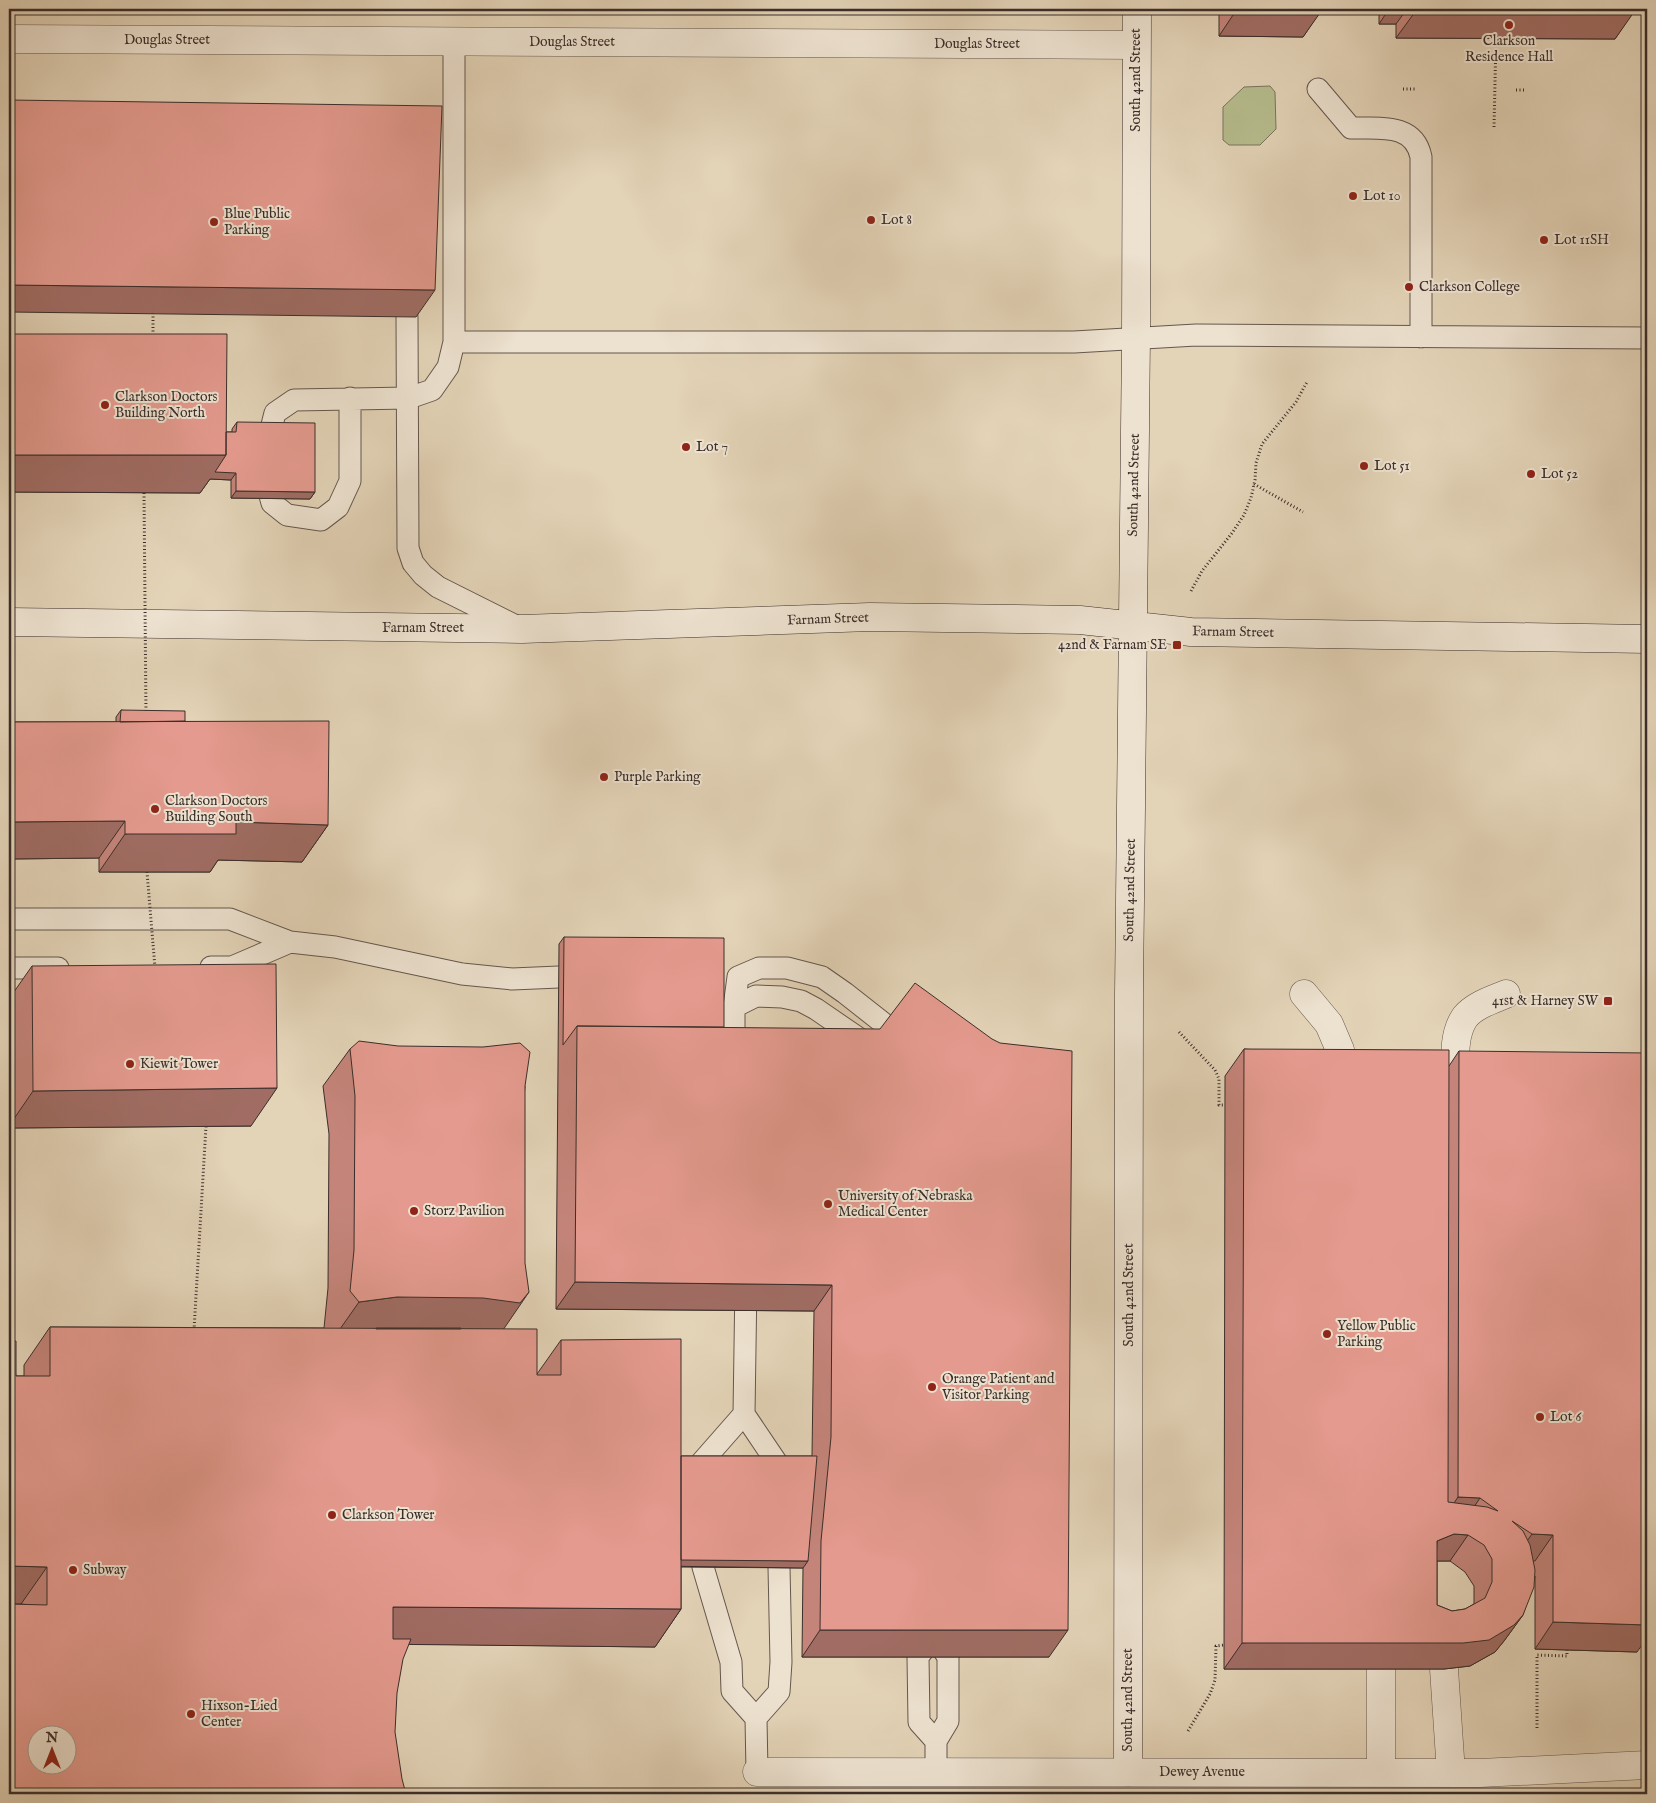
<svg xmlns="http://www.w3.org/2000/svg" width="1656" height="1803" font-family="'IM FELL English',serif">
<rect width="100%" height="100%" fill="#e3d3b7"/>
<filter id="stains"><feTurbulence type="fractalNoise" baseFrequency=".004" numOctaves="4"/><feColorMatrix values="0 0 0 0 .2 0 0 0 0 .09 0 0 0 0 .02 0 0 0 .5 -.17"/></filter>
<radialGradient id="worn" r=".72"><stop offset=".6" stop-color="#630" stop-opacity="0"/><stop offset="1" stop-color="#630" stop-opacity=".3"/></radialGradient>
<path fill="#b6bc8d" stroke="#78755c" d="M1270,86l5,6 1,37 -16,16h-31l-6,-5v-33l21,-20z"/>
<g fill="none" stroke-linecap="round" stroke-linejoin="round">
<g stroke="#65574d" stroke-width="23">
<path id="lane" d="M1318,89l33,39c27,1 63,-6 70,29v180
M407,317l1,231 5,15 10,12 15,12 82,41
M454,342h620l122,-7 451,3
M350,398v83l-12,26 -17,13 -34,-5 -15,-12 -6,-22 2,-40 7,-28 19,-13 115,-2 23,-8 16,-23 6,-25v-301
M9,919h221l60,23 45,5 127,27 50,5 47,-2
M211,967h21l58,-25
M9,968h49
M734,1007l22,-11 26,1 19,4 15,8 54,37
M734,1055v-48l4,-30 21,-9h28l35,9 23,16 61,48
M746,1281l-2,133 33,49
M701,1463l43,-49
M703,1567l28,95 1,29 24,27
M934,1633v3l14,21v64l-12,20v31
M934,1636l-16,21 1,65 17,19
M757,1772l-1,-54 23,-26 2,-30 -2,-95"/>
</g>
<g stroke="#65574d" stroke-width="29">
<path id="street" d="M9,39l1127,6
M1304,994l25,30 11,26 6,26
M1456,1079c-1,-20 -3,-45 9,-62 10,-12 27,-17 41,-23
M1381,1669v104
M1444,1669l7,104
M757,1772l723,1 167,-8"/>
</g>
<g stroke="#3b2e2a" stroke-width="29">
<path id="secondary" d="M9,622l513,7 348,-12 210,3 111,12 456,7
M1128,1772l1,-778 7,-657 1,-328"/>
</g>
<path stroke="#3b2e2a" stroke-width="3" stroke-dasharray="1 2.5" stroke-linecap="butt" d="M1403,89h14
M1516,90h9
M1494,127l2,-89
M153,313v24
M1254,484l49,28
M1191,591l11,-20 30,-38 12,-18 7,-17 4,-18 1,-17 6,-19 34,-42 11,-20
M1179,1032l36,38 4,9v26h6
M194,1330l12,-204
M1537,1728v-73l30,1v-6
M1188,1731l22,-37 5,-14 1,-34 8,-1"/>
<use href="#lane" stroke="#ede2d0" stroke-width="21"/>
<use href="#street" stroke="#ede2d0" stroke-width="28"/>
<use href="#secondary" stroke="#ede2d0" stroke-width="28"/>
<path stroke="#3b2e2a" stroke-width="3" stroke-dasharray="1 2.5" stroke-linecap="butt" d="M144,493l2,221
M147,872l8,96"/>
</g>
<path fill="#c4847a" stroke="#3b2e2a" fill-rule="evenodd" d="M1219,9h103l-19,28 -84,-1z
M1379,9h256l-20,30 -219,-1v-14h-17z
M9,334l217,98h6v-3l5,-7 78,70 -5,7 -79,-1v-18l-21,-1 -10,14 -191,-1z
M121,710l64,11 143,104 -26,37 -84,-2 -8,12h-111v-14l-90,1v-137h107v-5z
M564,937l160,90 325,630h-247l1,-89 -122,-1v42l-26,38 -246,-3 -388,-40h-12v-263l7,35h8v-11l26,-38 274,1 4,-40 1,-154 -6,-48 27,-37 175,37 -22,243 34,45 24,-34 120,116h131l2,-145 -258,-2 3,-365z
M32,966l219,160 -242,2v-129z
M1244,1049l205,17 10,-15 178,601 -102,-3v-73l-12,39 -19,26 -9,11 -25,14 -26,3h-220l1,-593zM1437,1561h13l15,11 9,14v18l-9,5 -13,2 -15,-6z"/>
<path fill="#a06c63" stroke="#3b2e2a" d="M1237,9l85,1 -19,27 -84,-1z
M1389,9h18l-11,15h-17z
M1635,9l-3,3h2l-19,27 -219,-1 19,-26z
M9,285l426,5 -19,27 -407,-5z
M9,455h217l10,18 -5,7 -21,-1 -10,14 -191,-1z
M236,491l79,1 -5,7 -79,-1z
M125,821l-26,37 -90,1v-37z
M236,822l92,3 -26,37 -84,-2 -8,12h-111l26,-38z
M277,1088l-26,38 -242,2v-2l24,-35z
M575,1282l257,3 -18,26 -258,-2z
M529,1292l-26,38 -132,5 -38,4 26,-37 38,-5z
M1458,1497l22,1 -18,27 -22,-1z
M1454,1534l14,1 -18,26h-14l1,-20z
M1532,1534l21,1 -18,26h-22z
M661,1559l147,2 -5,7 -147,-2z
M9,1566l38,1 -26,37h-12z
M393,1607l288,2 -26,38 -288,-3z
M1523,1615l-19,26 -9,11 -25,14 -26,3h-220l18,-26z
M1553,1622l94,3v13l-10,14 -102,-3z
M820,1630h248l-19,27h-247z"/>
<path fill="#e49a8e" stroke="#3b2e2a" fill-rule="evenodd" d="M1237,9h85v1z
M1415,9h219v3h-219z
M9,100l433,6 -7,184 -426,-5z
M9,334h218l-1,121h-217z
M237,422l78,1v69l-79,-1v-18l-21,-1 11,-17v-23h10z
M121,710l64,1v10l-65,1z
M329,721l-1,104 -92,-3v12h-111v-13l-116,1v-100z
M564,937l160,1v89l-147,-1 -14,19z
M276,964l1,124 -244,3 -1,-125z
M915,983l77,56 8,4 72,8 -4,579h-248l1,-89 10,-104 1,-152 -257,-3 2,-256 303,3z
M359,1041l39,5 85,1 37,-4 10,9 -5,34v177l4,29 -9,11 -37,-5 -86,-1 -38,5 -9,-11 4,-41 1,-154 -5,-47z
M1244,1049l205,1 -1,452 39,5 11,4 -18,-13 -22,-1 1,-446 188,2v572l-94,-3v-87l-21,-1 -20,-13 11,10 7,14 5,25 -1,17 -11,28 -9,10 -25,15 -26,3h-221zM1454,1534l14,1 16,10 8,14v23l-7,16 -20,11 -13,2 -15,-6v-64z
M50,1327l487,2v46h24v-35l120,-1v270l-288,-2v32h18l-8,20 -6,34 -2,39 7,47 4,15h-397v-190l38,1v-38l-38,-1v-225h7v35h34zM38,1736h30v30h-30z
M376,1328h85v1h-85z
M681,1456h136l-9,105 -127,-1z"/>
<g fill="#8f2418" stroke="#ede2d0" stroke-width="2">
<circle cx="1509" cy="25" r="5"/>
<circle cx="1353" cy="196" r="5"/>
<circle cx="871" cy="220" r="5"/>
<circle cx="214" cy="222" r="5"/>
<circle cx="1544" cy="240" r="5"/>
<circle cx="1409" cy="287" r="5"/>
<circle cx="105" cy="405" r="5"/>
<circle cx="686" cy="447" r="5"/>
<circle cx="1364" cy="466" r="5"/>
<circle cx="1531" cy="474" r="5"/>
<rect x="1172" y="640" width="10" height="10" rx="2.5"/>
<circle cx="604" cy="777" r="5"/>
<circle cx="155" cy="809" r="5"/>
<rect x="1603" y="996" width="10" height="10" rx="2.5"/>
<circle cx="130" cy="1064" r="5"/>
<circle cx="828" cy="1204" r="5"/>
<circle cx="414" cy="1211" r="5"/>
<circle cx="1327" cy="1334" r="5"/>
<circle cx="932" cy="1387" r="5"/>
<circle cx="1540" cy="1417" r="5"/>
<circle cx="332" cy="1515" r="5"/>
<circle cx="73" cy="1570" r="5"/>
<circle cx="191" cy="1714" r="5"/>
</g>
<g text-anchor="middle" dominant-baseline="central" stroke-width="4" stroke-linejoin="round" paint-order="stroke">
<g font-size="14" fill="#3b2e2a" stroke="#ede2d0">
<text x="167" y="40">Douglas Street</text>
<text x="572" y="42">Douglas Street</text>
<text x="977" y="44">Douglas Street</text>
<text transform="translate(1136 80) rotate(-90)">South 42nd Street</text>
<text transform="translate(1134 485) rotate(-89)">South 42nd Street</text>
<text transform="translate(828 619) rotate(-2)">Farnam Street</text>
<text x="423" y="628">Farnam Street</text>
<text transform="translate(1233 632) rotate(1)">Farnam Street</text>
<text transform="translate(1130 890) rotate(-89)">South 42nd Street</text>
<text transform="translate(1129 1295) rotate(-90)">South 42nd Street</text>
<text transform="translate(1128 1700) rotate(-90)">South 42nd Street</text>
<text x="1202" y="1772">Dewey Avenue</text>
</g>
<g font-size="14" fill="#3b2e2a" stroke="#ede2d0" text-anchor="start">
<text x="1509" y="41" text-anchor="middle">Clarkson<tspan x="1509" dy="16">Residence Hall</tspan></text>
<text x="1363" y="196">Lot 10</text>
<text x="224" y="214">Blue Public<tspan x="224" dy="16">Parking</tspan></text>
<text x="881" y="220">Lot 8</text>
<text x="1554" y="240">Lot 11SH</text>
<text x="1419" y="287">Clarkson College</text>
<text x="115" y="397">Clarkson Doctors<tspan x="115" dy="16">Building North</tspan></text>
<text x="696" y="447">Lot 7</text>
<text x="1374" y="466">Lot 51</text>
<text x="1541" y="474">Lot 52</text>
<text x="1167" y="645" text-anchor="end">42nd &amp; Farnam SE</text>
<text x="614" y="777">Purple Parking</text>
<text x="165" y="801">Clarkson Doctors<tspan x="165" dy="16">Building South</tspan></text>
<text x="1598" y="1001" text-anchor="end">41st &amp; Harney SW</text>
<text x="140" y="1064">Kiewit Tower</text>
<text x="838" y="1196">University of Nebraska<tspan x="838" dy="16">Medical Center</tspan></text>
<text x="424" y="1211">Storz Pavilion</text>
<text x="1337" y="1326">Yellow Public<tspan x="1337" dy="16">Parking</tspan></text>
<text x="942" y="1379">Orange Patient and<tspan x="942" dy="16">Visitor Parking</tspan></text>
<text x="1550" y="1417">Lot 6</text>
<text x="342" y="1515">Clarkson Tower</text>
<text x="83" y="1570">Subway</text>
<text x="201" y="1706">Hixson-Lied<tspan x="201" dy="16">Center</tspan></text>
</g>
</g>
<rect width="1656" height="1803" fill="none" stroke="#e3d3b7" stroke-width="30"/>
<rect x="10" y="10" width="1636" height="1783" fill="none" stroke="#3b2e2a" stroke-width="2.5"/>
<rect x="15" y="15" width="1626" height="1773" fill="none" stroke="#3b2e2a"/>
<g transform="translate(52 1750)"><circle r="24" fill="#ede2d0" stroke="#a69a8e"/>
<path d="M0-4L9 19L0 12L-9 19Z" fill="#8f2418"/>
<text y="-8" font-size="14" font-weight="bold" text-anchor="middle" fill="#3b2e2a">N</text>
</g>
<rect width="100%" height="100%" filter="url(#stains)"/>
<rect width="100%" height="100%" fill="url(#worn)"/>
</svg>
